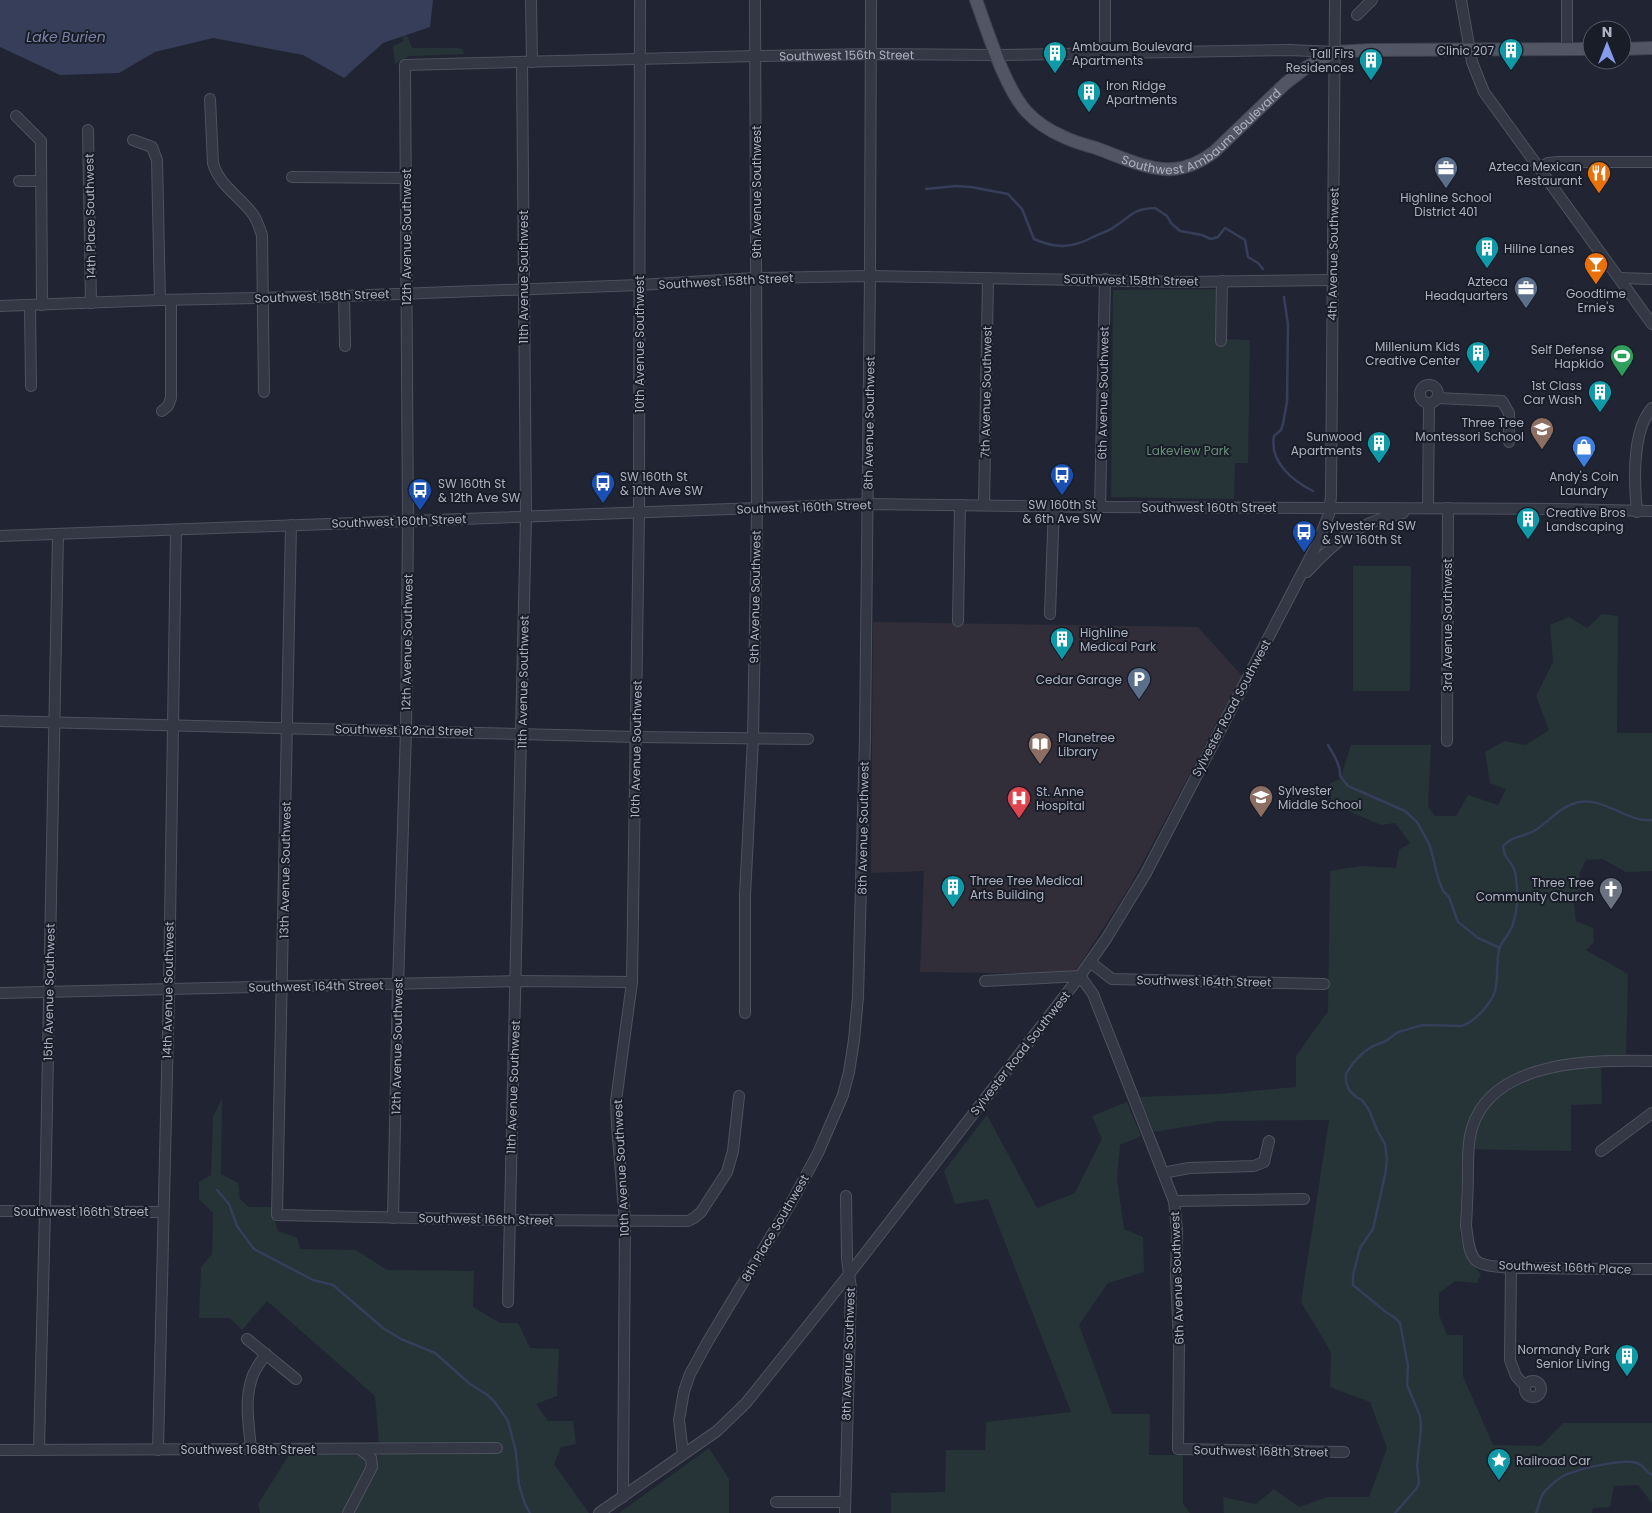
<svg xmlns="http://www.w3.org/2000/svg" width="1652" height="1513" font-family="Poppins,sans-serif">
<rect width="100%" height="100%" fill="#212533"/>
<path fill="#312e39" d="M873,622l325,5 44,49 -113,212 -55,86 -154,-2 4,-101 -53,2z"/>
<path fill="#263337" d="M407,35l5,13h47l4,2 1,4 -55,2 -14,8 -2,-18 11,-5 -2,-4z
M1221,289l-1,50 30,1 -2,123h-13l-1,36 -123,-2 2,-207z
M1353,566h58l-1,125h-57z
M1602,614l16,2 -1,117h35v138l-26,1 -24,-13 -16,1 -7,14 3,15 -9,9 3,23 17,7 1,14 -8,8 42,24 -2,84h-25l1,46 -31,1v46l-108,-2 -3,86 8,25 13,14 -4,9 -22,-2 -16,12v22l8,20h16v41l30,69 48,1 22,-23h89v80l-14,-18 -24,1 -4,21 -17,1 -1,5h-368l-1,-16 33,7 18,-15 25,18 29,-10h41l18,-49 -17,-46 -40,-15 1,-35 -30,-50 28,-182 -109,1 -66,11 -14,-35 79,-3 77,-7v-31l32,-45 2,-140 31,-5 35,2 3,-18 11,-7 -15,-20 -14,2 -49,-21 -3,-20 11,-5 11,-34h80l-3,61 7,10h21l12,-21 30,10 8,-16 -16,-6 -5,-31 19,-11 22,4 23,-15 -13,-34 17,-34 -3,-37 19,-8 18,11z
M222,1098l-1,76 17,9 2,16 9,8h22l7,24 19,7 3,11 56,1 31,20 87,1 -1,36 27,16h18l12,25 29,1 -2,47 -21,8 12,17h25l3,23 -15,3 -7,17 35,49h-329l-2,-9 31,-49h91l-5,-59 -108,-95 -25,29 -12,-12h-31l2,-51 11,-13 1,-41 -14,-14v-17l12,-7 2,-58z
M1127,1102l14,34 -21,9 -3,34 7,50 19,8 1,35 -36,11 -29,42 33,89h38l-1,41h34v49l7,9h-299v-20l54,-1 1,-42h39l1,-28 85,-10 -83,-213 -33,5 -11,-33 43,-56 50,93 38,-15 27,-54 -10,-23z
M709,1448l20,31v34h-110z"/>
<path fill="#363e59" d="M0,0h433l-3,27 -47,16 -39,35 -41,-23 -90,-17 -58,14 -36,21 -59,2 -60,-28z"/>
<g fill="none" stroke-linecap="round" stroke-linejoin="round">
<path stroke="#363e59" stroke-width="2.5" d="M926,189l30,-3 15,1 37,7 14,15 12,30c22,10 39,9 59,-2 7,-4 15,-5 21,-10 18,-11 18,-18 41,-19l12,8 4,7 9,8 22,4 9,4 7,-2 7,-9 20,12 3,17 10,6 5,6
M1284,297l4,28 -1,77 -4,22 -2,6 -7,6c-5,26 19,45 39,55
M1328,745c5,9 13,20 12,31l8,10 57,25 12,11 13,24 9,35 4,10 6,6 9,25 20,16 22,10
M217,1190l12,14 8,22 17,23 59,31 20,5 50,43 18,11 34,14 35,31 16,10 8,7 14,20 8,31 3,33 6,19 5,9
M1395,1513l22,-25 2,-6 -2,-16 4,-38 -1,-12 -13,-31 1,-19 -8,-43 -6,-6 -7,-4 -34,-28v-10l7,-27 13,-19 12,-54 2,-15 -2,-16 -8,-14 -8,-20 -7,-10 -6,-3 -7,-7 -3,-8v-8l7,-11 11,-11 9,-6 13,-5 12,-9 25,-7 39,1c14,-5 33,-26 34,-40 2,-12 0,-27 4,-39 3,-7 9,-13 12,-20 4,-12 6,-26 5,-38 -1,-6 0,-14 -3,-20 -4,-10 -10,-10 -11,-23 9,-10 20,-9 31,-15 12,-7 21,-19 34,-25 32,-16 55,17 84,14
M1536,1513c4,-9 3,-17 11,-24 5,-5 12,-11 18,-14 14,-6 64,-19 76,-10 5,4 4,6 11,10"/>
<g stroke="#4e525f" stroke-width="12">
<g id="minor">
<path d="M531,0l1,62"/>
<path d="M1105,0v52"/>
<path d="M1461,0l11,62 12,30 168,232"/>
<path d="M1567,0v49"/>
<path d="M1357,15l15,-15"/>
<path d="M210,99l3,64c6,22 26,33 39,50 5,6 7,14 10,22l2,157"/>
<path d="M16,116l25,25 1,164"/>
<path d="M88,130l3,173"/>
<path d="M133,140l19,7 5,13 3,140"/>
<path d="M1539,168l9,-5 10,-1h94"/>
<path d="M292,177l114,1"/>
<path d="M19,181h22"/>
<path d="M1619,278l33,1"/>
<path d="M344,296l1,50"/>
<path d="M0,306l160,-6 184,-4 295,-11 117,-7 58,-1 56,-1 315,6 148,-2"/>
<path d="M30,306l1,80"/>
<path d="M1221,341l1,-60"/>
<circle cx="1429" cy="394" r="9"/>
<path d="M1437,398l65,3 7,12v29"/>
<path d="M162,411l6,-5 3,-8v-98"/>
<path d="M984,505l4,-227"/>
<path d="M1100,507l5,-228"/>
<path d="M1428,508l1,-105"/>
<path d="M1637,512c-3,-30 -5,-82 15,-104"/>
<path d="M291,525l-14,690 232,5 179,1 6,-3 7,-6 26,-40 6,-21 6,-55"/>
<path d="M0,536l868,-32 232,3 456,2 96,2"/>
<path d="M1307,572c29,-32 52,-50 96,-59"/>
<path d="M1050,614l4,-108"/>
<path d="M958,621l2,-116"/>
<path d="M0,721l637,16 171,2"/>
<path d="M1447,741l1,-233"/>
<path d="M1090,962l22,17 212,5"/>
<path d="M1080,976l13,18 81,207 3,29 -1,45 3,68 -1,106 166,3"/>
<path d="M985,981l95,-5"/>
<path d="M0,993l517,-12 115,1"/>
<path d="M745,1013v-118l8,-156 4,-230 -2,-509"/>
<path d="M1652,1061c-57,-1 -159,-2 -180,67 -4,13 -4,27 -4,41 0,19 -1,38 -2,57 2,11 2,30 12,36 11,7 51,6 65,6 37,1 73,1 109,1"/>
<path d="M1601,1151l51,-38"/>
<path d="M1163,1173l26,-5 65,-2 10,-4 5,-21"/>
<path d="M1174,1201l130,-2"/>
<path d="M0,1211l163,1"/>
<path id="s1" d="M393,1218l5,-233 8,-255 2,-209 -3,-456 351,-9 115,-2 126,1 292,-5 46,2"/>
<path d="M1511,1268l-1,92 6,16 9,10"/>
<path d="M508,1302l18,-786 -4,-454"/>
<path d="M247,1339l49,40"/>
<circle cx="1533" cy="1389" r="8"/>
<path d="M251,1449c-2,-23 -7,-49 1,-71 2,-8 9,-17 14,-24"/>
<path d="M0,1450l497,-2"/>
<path d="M39,1450l6,-240 13,-676"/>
<path d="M158,1450l11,-461 7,-459"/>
<path d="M683,1454l-4,-34 5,-29 6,-17 18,-33 83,-138 27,-50 25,-58 6,-23 5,-32 4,-43 7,-260 5,-461 1,-276"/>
<path d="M623,1497l2,-276 -8,-95 -1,-25 16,-119 7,-469 1,-513"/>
<path d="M776,1502h69"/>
<path d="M348,1513l24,-46 -1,-9 -11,-9"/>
<path d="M599,1513l118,-82 29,-28 104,-130 230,-297 26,-37 39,-64 171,-329 13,-32 2,-18 4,-496"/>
<path d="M845,1513l6,-225 -4,-29 -1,-63"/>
</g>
</g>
<g stroke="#3d414d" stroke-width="14">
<g id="major">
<path id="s2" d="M976,0c12,32 28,86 50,111 10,11 24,20 38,26 10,5 21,8 32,11 22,8 53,23 77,21 16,-1 29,-8 41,-17l72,-69 21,-16 28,-15 35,-2 222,-1"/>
<path d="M1622,49l30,-1"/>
</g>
</g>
<use href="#minor" stroke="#343744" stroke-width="10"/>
<use href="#major" stroke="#525664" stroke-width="12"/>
</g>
<defs>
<g id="building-pin" transform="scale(1.25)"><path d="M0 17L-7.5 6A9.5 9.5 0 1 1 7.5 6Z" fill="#0f9aa8" stroke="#191d28"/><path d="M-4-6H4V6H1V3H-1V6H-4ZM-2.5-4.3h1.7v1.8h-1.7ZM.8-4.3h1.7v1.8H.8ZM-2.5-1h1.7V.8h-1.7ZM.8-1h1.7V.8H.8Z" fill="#fff"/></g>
<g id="office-pin" transform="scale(1.25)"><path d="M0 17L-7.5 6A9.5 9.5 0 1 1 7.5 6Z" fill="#5c6f8a" stroke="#191d28"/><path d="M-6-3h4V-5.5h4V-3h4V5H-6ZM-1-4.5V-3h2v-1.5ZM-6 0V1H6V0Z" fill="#fff"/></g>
<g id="restaurant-pin" transform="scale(1.25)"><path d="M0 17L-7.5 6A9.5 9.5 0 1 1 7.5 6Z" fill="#e8710a" stroke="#191d28"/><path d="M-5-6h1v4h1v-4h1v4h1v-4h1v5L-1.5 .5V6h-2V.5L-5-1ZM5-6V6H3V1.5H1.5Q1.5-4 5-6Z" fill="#fff"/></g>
<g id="bar-pin" transform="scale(1.25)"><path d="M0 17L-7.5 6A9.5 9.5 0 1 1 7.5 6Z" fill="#e8710a" stroke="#191d28"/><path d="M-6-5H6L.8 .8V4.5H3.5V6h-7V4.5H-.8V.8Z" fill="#fff"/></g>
<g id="stadium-pin" transform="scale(1.25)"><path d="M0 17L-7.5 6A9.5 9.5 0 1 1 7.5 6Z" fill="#2e9e5b" stroke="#191d28"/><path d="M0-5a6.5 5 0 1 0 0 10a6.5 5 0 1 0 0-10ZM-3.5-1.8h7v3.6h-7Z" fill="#fff"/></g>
<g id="school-pin" transform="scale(1.25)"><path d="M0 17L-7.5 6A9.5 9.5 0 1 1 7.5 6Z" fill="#8d6e63" stroke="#191d28"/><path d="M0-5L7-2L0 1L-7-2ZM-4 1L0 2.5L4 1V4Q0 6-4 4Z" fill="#fff"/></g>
<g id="shop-pin" transform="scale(1.25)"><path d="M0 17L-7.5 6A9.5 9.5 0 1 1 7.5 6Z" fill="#3f7fe0" stroke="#191d28"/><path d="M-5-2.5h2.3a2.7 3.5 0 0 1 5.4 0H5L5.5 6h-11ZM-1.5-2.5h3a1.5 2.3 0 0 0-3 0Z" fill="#fff"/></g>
<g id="bus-pin" transform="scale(1.25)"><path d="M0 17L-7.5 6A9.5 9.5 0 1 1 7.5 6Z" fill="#1a4fb4" stroke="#191d28"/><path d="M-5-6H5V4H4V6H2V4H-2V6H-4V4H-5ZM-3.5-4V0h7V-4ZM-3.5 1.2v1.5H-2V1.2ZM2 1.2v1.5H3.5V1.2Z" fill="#fff"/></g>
<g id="parking-pin" transform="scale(1.25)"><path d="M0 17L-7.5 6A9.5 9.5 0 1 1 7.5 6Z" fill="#5c6f8a" stroke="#191d28"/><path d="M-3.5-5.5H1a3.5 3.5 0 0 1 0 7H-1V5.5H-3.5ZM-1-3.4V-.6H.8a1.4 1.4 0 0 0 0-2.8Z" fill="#fff"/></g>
<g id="library-pin" transform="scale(1.25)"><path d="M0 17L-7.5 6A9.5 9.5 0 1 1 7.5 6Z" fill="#8d6e63" stroke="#191d28"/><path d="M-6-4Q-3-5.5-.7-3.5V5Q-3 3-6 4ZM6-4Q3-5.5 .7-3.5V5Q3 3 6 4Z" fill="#fff"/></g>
<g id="hospital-pin" transform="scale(1.25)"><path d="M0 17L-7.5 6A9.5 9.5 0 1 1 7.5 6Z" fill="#e0444e" stroke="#191d28"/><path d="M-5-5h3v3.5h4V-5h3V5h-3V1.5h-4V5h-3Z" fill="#fff"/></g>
<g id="church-pin" transform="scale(1.25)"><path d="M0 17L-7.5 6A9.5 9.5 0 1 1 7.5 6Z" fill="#6b7280" stroke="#191d28"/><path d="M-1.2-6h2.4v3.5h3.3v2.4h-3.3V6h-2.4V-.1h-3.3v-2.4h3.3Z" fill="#fff"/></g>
<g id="sight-pin" transform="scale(1.25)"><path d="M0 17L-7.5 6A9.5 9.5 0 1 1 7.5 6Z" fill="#0f9aa8" stroke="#191d28"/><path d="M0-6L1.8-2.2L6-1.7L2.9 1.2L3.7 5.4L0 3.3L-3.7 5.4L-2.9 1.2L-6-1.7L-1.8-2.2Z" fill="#fff"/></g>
</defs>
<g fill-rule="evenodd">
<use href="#building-pin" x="1511" y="50"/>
<use href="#building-pin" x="1055" y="53"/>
<use href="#building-pin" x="1371" y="60"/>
<use href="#building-pin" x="1089" y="92"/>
<use href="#office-pin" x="1446" y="168"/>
<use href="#restaurant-pin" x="1599" y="173"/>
<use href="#building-pin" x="1487" y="248"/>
<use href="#bar-pin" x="1596" y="264"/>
<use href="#office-pin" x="1526" y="288"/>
<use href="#building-pin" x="1478" y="353"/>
<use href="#stadium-pin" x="1622" y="356"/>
<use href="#building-pin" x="1600" y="392"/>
<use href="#school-pin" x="1542" y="429"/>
<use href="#building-pin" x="1379" y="443"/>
<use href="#shop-pin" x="1584" y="447"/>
<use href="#bus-pin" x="1062" y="475"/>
<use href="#bus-pin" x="603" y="483"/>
<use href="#bus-pin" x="420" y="490"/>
<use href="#building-pin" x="1528" y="519"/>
<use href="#bus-pin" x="1304" y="532"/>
<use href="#building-pin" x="1062" y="639"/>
<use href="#parking-pin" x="1139" y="679"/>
<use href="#library-pin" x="1040" y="744"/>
<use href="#school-pin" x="1261" y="797"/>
<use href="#hospital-pin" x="1019" y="798"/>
<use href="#building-pin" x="953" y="887"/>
<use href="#church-pin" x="1611" y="889"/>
<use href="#building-pin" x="1627" y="1356"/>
<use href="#sight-pin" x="1499" y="1460"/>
</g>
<g text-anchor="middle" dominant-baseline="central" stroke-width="4" stroke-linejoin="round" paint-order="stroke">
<g font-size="12" fill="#aeb1c1" stroke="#191d28" text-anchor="start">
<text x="1072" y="46">Ambaum Boulevard<tspan x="1072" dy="14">Apartments</tspan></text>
<text x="1494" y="50" text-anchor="end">Clinic 207</text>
<text x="1354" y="53" text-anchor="end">Tall Firs<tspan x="1354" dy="14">Residences</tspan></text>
<text x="1106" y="85">Iron Ridge<tspan x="1106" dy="14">Apartments</tspan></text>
<text x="1582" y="166" text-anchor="end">Azteca Mexican<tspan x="1582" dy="14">Restaurant</tspan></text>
<text x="1446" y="197" text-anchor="middle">Highline School<tspan x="1446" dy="14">District 401</tspan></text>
<text x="1504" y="248">Hiline Lanes</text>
<text x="1508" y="281" text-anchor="end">Azteca<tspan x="1508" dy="14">Headquarters</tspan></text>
<text x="1596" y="293" text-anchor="middle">Goodtime<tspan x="1596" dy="14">Ernie's</tspan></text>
<text x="1460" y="346" text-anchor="end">Millenium Kids<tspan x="1460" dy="14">Creative Center</tspan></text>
<text x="1604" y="349" text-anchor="end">Self Defense<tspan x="1604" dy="14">Hapkido</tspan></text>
<text x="1582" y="385" text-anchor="end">1st Class<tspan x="1582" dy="14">Car Wash</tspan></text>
<text x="1524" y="422" text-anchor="end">Three Tree<tspan x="1524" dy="14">Montessori School</tspan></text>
<text x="1362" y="436" text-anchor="end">Sunwood<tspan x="1362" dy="14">Apartments</tspan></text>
<text x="620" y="476">SW 160th St<tspan x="620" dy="14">&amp; 10th Ave SW</tspan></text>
<text x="1584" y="476" text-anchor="middle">Andy's Coin<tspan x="1584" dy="14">Laundry</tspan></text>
<text x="438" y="483">SW 160th St<tspan x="438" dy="14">&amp; 12th Ave SW</tspan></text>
<text x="1062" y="504" text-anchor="middle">SW 160th St<tspan x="1062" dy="14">&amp; 6th Ave SW</tspan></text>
<text x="1546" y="512">Creative Bros<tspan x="1546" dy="14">Landscaping</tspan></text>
<text x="1322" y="525">Sylvester Rd SW<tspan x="1322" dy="14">&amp; SW 160th St</tspan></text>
<text x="1080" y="632">Highline<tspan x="1080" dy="14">Medical Park</tspan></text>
<text x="1122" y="679" text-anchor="end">Cedar Garage</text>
<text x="1058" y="737">Planetree<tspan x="1058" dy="14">Library</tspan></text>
<text x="1278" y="790">Sylvester<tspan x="1278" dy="14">Middle School</tspan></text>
<text x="1036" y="791">St. Anne<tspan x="1036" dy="14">Hospital</tspan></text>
<text x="970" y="880">Three Tree Medical<tspan x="970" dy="14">Arts Building</tspan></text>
<text x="1594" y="882" text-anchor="end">Three Tree<tspan x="1594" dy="14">Community Church</tspan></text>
<text x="1610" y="1349" text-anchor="end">Normandy Park<tspan x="1610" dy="14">Senior Living</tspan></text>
<text x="1516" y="1460">Railroad Car</text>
</g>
<g font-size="12" fill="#aeb1c1" stroke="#191d28">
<text stroke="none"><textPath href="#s1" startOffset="1595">Southwest 156th Street</textPath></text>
<text stroke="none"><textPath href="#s2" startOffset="324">Southwest Ambaum Boulevard</textPath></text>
<text transform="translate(756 192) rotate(-90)">9th Avenue Southwest</text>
<text transform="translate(90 216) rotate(-91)">14th Place Southwest</text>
<text transform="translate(406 237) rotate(-90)">12th Avenue Southwest</text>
<text transform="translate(1333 254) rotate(-89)">4th Avenue Southwest</text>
<text transform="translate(523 277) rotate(-90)">11th Avenue Southwest</text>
<text transform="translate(1131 280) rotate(1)">Southwest 158th Street</text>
<text transform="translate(726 281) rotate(-3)">Southwest 158th Street</text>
<text transform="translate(322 296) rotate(-2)">Southwest 158th Street</text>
<text transform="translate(639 344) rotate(-90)">10th Avenue Southwest</text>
<text transform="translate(986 392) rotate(-89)">7th Avenue Southwest</text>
<text transform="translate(1103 393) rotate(-89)">6th Avenue Southwest</text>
<text transform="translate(869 423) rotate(-89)">8th Avenue Southwest</text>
<text transform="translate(804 507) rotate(-2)">Southwest 160th Street</text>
<text x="1209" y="507">Southwest 160th Street</text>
<text transform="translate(399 521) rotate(-2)">Southwest 160th Street</text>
<text transform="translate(755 597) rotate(-89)">9th Avenue Southwest</text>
<text transform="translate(1447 625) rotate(-90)">3rd Avenue Southwest</text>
<text transform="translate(407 642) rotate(-89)">12th Avenue Southwest</text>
<text transform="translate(523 682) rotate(-89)">11th Avenue Southwest</text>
<text transform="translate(1231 708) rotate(-62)">Sylvester Road Southwest</text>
<text transform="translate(404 730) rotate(1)">Southwest 162nd Street</text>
<text transform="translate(636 749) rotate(-89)">10th Avenue Southwest</text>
<text transform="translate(863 828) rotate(-89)">8th Avenue Southwest</text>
<text transform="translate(285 870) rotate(-89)">13th Avenue Southwest</text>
<text transform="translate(1204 981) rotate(1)">Southwest 164th Street</text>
<text transform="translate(316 986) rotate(-1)">Southwest 164th Street</text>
<text transform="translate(168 990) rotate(-89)">14th Avenue Southwest</text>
<text transform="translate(49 992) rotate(-89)">15th Avenue Southwest</text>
<text transform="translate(397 1046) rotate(-89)">12th Avenue Southwest</text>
<text transform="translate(1020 1053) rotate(-52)">Sylvester Road Southwest</text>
<text transform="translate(513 1087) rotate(-88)">11th Avenue Southwest</text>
<text transform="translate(621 1168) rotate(-93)">10th Avenue Southwest</text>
<text x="81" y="1211">Southwest 166th Street</text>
<text transform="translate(486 1219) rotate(1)">Southwest 166th Street</text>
<text transform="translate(775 1228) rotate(-60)">8th Place Southwest</text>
<text transform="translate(1565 1267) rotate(2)">Southwest 166th Place</text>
<text transform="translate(1177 1278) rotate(-92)">6th Avenue Southwest</text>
<text transform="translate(848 1354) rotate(-88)">8th Avenue Southwest</text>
<text x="248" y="1449">Southwest 168th Street</text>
<text transform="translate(1261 1451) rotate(1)">Southwest 168th Street</text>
</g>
<g font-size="12" fill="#688e78" stroke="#191d28">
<text x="1188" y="450">Lakeview Park</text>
</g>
<g font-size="14" font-style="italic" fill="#7984a7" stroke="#191d28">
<text x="66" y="37">Lake Burien</text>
</g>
</g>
<g transform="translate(1607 45)"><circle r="24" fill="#191d28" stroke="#555865"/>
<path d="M0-4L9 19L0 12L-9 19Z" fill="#879bec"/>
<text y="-8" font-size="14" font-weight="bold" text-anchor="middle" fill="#aeb1c1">N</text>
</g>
</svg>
